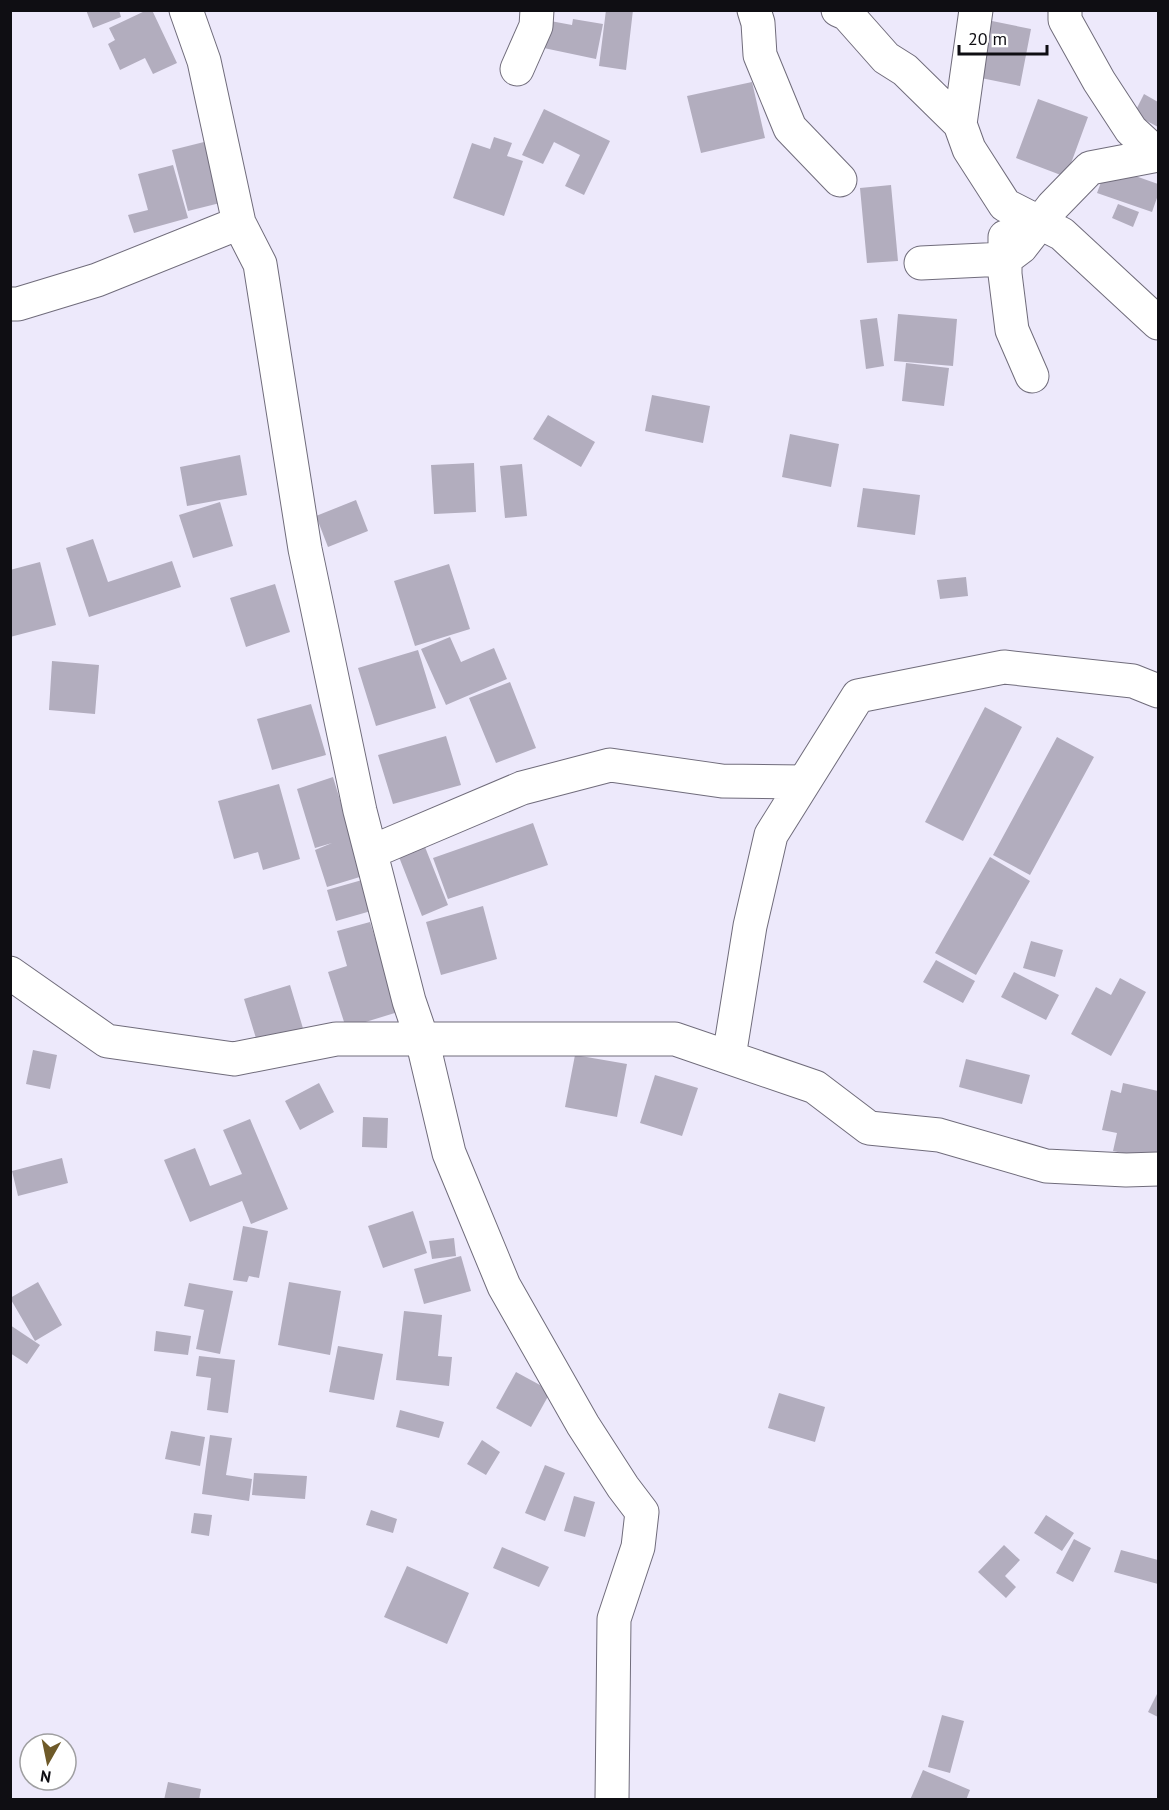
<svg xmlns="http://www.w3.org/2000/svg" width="1169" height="1810" font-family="'PT Sans',sans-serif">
<rect width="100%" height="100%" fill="#ede9fb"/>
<path fill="#b2adbe" d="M86,10h33l2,7 -28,11z
M147,10h5l25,53 -24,11 -8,-16 -25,12 -12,-26 7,-4 -6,-12z
M606,10h27l-7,60 -27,-4z
M573,19l30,5 -7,35 -57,-12 6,-27 27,5z
M992,21l39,8 -11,57 -39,-8z
M752,82l13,56 -64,15 -14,-57z
M1144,94l14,8v25l-24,-13z
M1038,99l50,18 -22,60 -50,-19z
M544,109l66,32 -26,54 -19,-9 15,-31 -26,-13 -11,22 -21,-9z
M494,137l18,6 -5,13 16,5 -19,55 -51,-18 19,-55 18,6z
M204,142l16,61 -32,8 -16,-61z
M173,165l15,53 -54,15 -6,-18 20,-5 -10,-36z
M1107,166l51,18v11l-6,17 -55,-19z
M891,185l7,76 -31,2 -7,-75z
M1118,204l21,8 -6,15 -21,-9z
M898,314l59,5 -4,47 -59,-5z
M877,318l7,48 -18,3 -6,-49z
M906,363l43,5 -5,38 -42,-5z
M652,395l58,11 -7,37 -58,-12z
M548,415l47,27 -14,25 -48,-28z
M790,434l49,10 -8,43 -49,-10z
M240,455l7,40 -60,11 -7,-39z
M474,463l2,49 -42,2 -3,-49z
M522,464l5,52 -22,2 -5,-52z
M863,488l57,7 -5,40 -58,-8z
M356,500l12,31 -40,16 -12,-31z
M220,502l13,44 -40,12 -14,-43z
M93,539l15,43 64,-21 9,26 -92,30 -23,-69z
M40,562l16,63 -46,12v-67z
M449,564l21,65 -55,17 -21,-65z
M966,577l2,19 -28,3 -3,-19z
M275,584l15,48 -44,15 -16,-49z
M450,637l11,25 33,-14 13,31 -61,26 -25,-56z
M418,650l18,58 -60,18 -18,-58z
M52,661l47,4 -4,49 -46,-4z
M510,682l26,66 -40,15 -27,-65z
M311,704l15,51 -54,15 -15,-51z
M985,707l37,20 -59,114 -38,-19z
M446,736l15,49 -68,19 -15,-49z
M1057,737l37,20 -64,118 -37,-20z
M333,777l30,99 -36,11 -12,-37 17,-7 -17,5 -18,-59z
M279,784l21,75 -37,11 -5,-18 -24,7 -16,-58z
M533,823l15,42 -100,34 -15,-41z
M425,847l23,58 -26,11 -23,-59z
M990,857l40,24 -54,94 -41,-22z
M362,880l9,31 -35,10 -9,-31z
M483,906l14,53 -56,16 -15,-53z
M370,922l28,90 -52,16 -18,-56 19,-6 -10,-35z
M1031,941l32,9 -8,27 -32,-9z
M936,960l39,21 -12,22 -40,-21z
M1014,972l45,23 -13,25 -45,-23z
M1120,978l26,14 -35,64 -40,-22 25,-47 15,8z
M290,985l15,50 -46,13 -15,-49z
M33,1050l24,5 -7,34 -24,-5z
M575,1055l52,9 -10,53 -52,-10z
M966,1059l64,16 -8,29 -63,-17z
M655,1075l43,13 -16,48 -42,-13z
M319,1083l15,29 -34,18 -15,-29z
M1123,1083l35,8v56l-3,13 -42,-9 4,-18 -15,-3 9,-40 10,3z
M363,1117l25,1 -1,30 -25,-1z
M250,1119l38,90 -37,15 -9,-23 -52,21 -26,-62 31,-12 15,38 32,-12 -19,-44z
M62,1158l6,25 -50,13 -6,-25z
M413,1211l14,42 -44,15 -15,-42z
M243,1226l25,5 -9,47 -10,-2 -2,6 -14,-2z
M454,1238l2,18 -24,3 -3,-18z
M461,1256l10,35 -47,13 -10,-35z
M38,1282l24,43 -27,16 -25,-43z
M289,1282l52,9 -11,64 -52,-10z
M189,1283l44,8 -13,63 -24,-5 8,-39 -20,-4z
M404,1311l38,4 -4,41 14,1 -3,29 -53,-6z
M10,1325l30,20 -13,19 -17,-11z
M156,1331l35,5 -3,19 -34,-4z
M338,1346l45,8 -9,46 -45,-8z
M199,1356l36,4 -7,53 -21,-3 4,-32 -15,-2z
M516,1372l35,19 -20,36 -35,-19z
M779,1393l46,14 -10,35 -47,-14z
M400,1410l44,12 -5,16 -43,-11z
M171,1431l34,6 -5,29 -35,-7z
M210,1435l22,3 -6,37 26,4 -3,22 -47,-7z
M482,1440l18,12 -14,23 -19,-11z
M545,1465l20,8 -20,48 -20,-8z
M254,1473l53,3 -2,23 -53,-4z
M574,1496l21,6 -10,35 -21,-6z
M371,1510l26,9 -4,14 -27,-8z
M194,1513l18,2 -3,21 -18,-3z
M1046,1515l28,18 -12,18 -28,-18z
M1074,1539l17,9 -18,34 -17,-9z
M1004,1545l16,15 -15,16 11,11 -10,11 -28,-26z
M502,1547l47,20 -10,20 -46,-19z
M1121,1550l37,10v24l-44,-12z
M407,1566l62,27 -22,51 -63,-27z
M1158,1692v25l-10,-5z
M942,1715l22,6 -14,52 -22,-6z
M923,1770l47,20 -4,10h-56z
M168,1782l33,7 -2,11h-35z"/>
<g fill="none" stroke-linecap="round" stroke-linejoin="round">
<g stroke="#706c7b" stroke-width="35">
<path id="minor" d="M186,10l18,51 35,162 21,41 45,285 55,262 49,190 13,38 27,114 55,133 79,139 40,62 19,25 -4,35 -24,72 -2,181
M754,10l4,13 2,32 30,73 50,52
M838,10l9,4 39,44 19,12 55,54 9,25 36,56 57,29 96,89
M1065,10v10l34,61 32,49 27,25
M517,69l19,-43 1,-16
M960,124l16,-114
M1005,237v37l7,56 20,46
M921,263l84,-4 16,-12 32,-41 37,-38 68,-13
M10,304h8l79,-24 142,-57
M371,852l151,-64 88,-23 112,16 82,1
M10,973l97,68 127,18 102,-20h339l140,48 54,41 70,7 107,31 80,4 32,-1
M729,1057l21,-131 21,-91 87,-139 146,-29 129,14 25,10"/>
</g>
<use href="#minor" stroke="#fff" stroke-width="33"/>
</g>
<rect width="1169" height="1810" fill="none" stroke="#0f0e13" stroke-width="24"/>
<g transform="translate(48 1762) rotate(189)"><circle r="28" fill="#ffffff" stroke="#9f9fa1" stroke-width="1.5"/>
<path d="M0-4.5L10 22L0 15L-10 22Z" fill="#6e5a29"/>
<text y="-9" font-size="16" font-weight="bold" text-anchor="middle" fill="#0f0e13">N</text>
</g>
<path d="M959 45v9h88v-9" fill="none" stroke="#0f0e13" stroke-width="3"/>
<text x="968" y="45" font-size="18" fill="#0f0e13" stroke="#ffffff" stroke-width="4.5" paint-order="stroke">20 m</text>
</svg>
